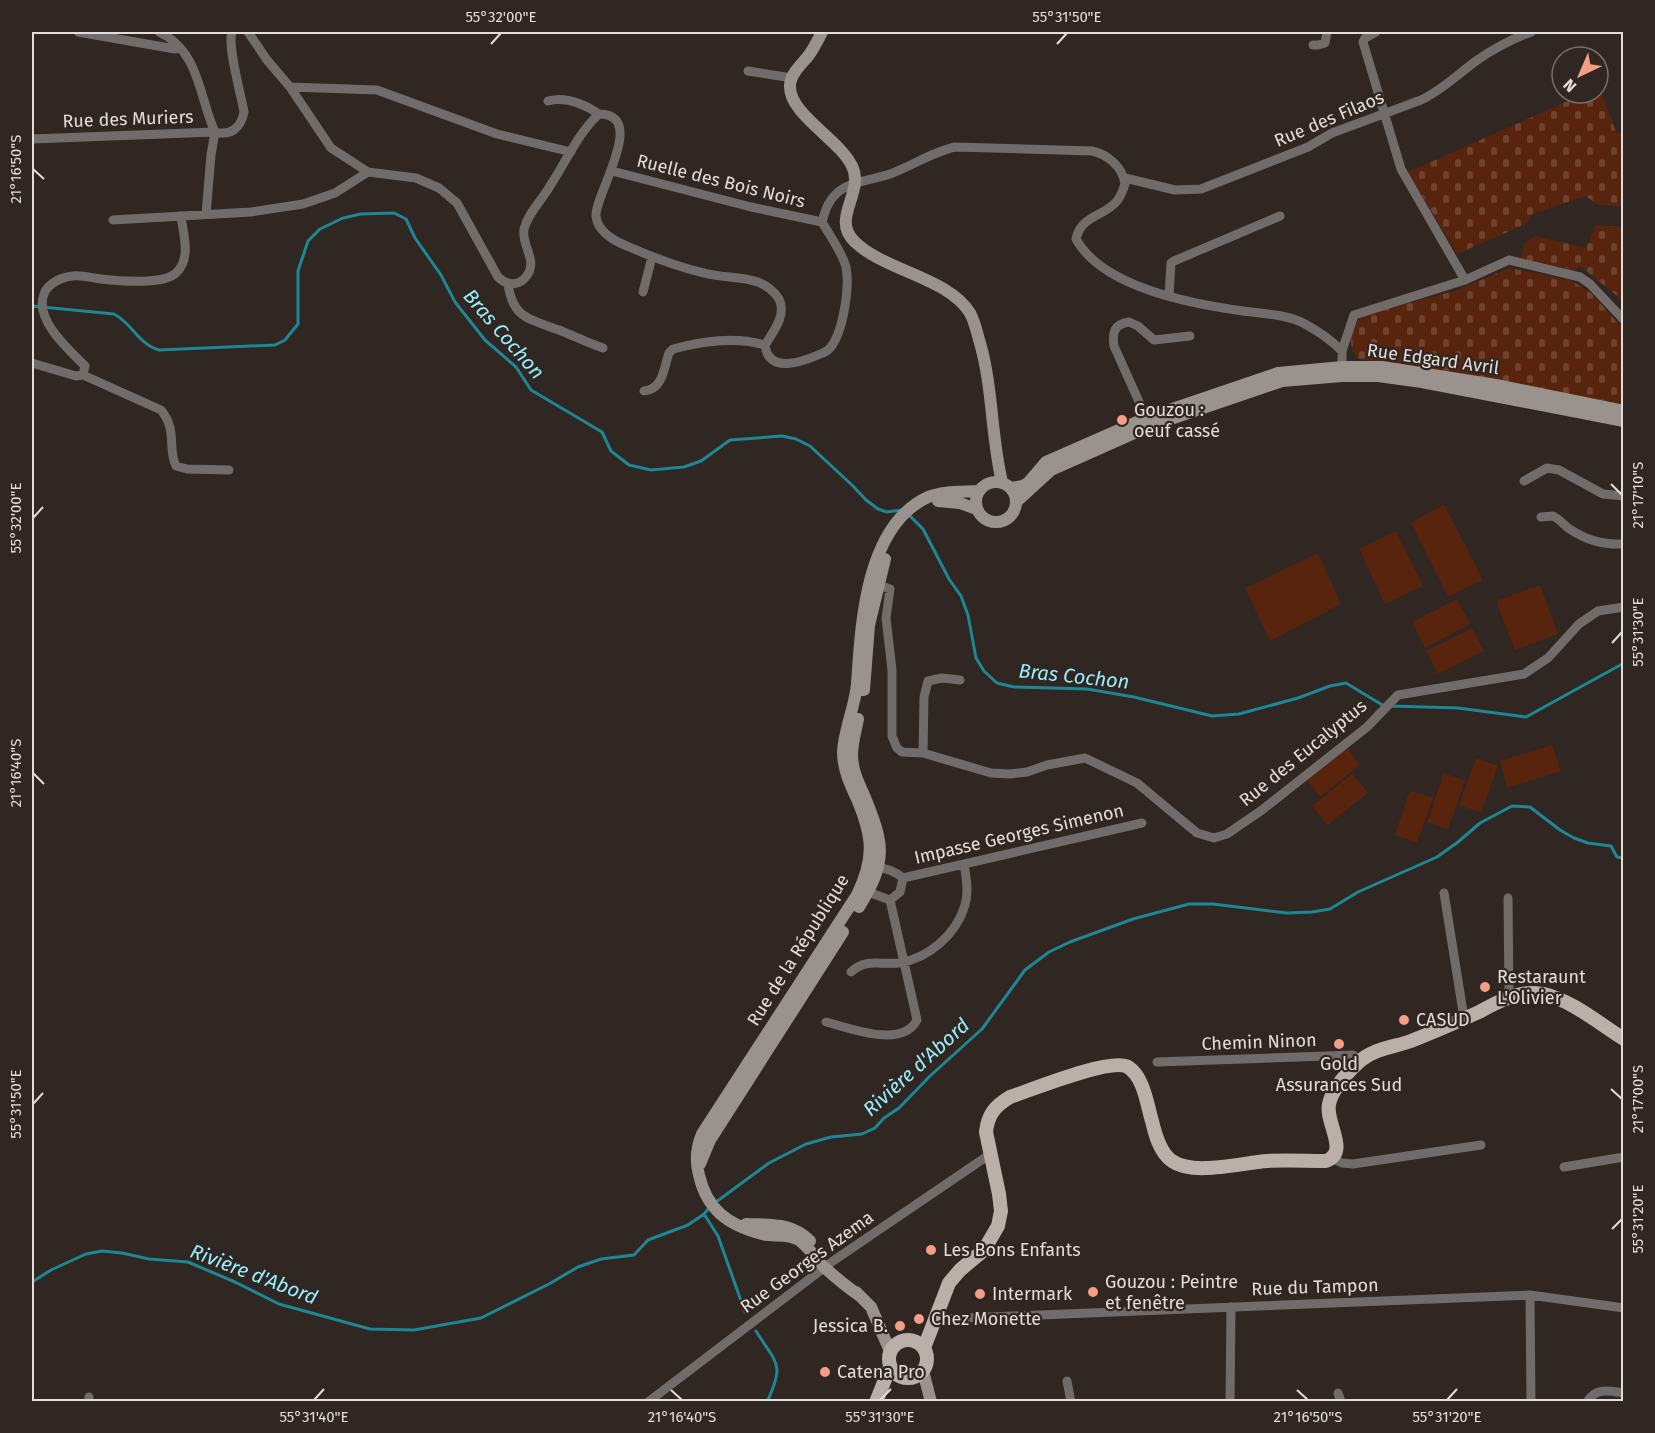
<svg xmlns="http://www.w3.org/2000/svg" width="1655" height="1433" font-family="'Fira Sans',sans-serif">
<defs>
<pattern id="cemetery-stones" width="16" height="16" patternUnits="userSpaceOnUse" patternTransform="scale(1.5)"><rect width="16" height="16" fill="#58240d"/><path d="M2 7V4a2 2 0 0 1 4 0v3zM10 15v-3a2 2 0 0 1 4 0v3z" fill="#704330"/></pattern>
</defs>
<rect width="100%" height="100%" fill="#302622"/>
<path fill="url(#cemetery-stones)" d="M1599,87l17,45 7,2v73l-25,-2 -12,-9 -53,18 -7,10 -69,30 -49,-82 178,-79h12z
M1596,225l27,2v77l-7,-9 -36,-29 -5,4 -54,-11 3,-15 12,-8 50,12z
M1509,268l62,12 21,14 31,35v75l-196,-35 -70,-10c-11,-17 -7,-35 10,-45l88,-23z"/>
<path fill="#58240d" d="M1444,504l39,76 -35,17 -37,-74z
M1396,531l27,55 -38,18 -26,-55z
M1318,553l23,51 -71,37 -25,-53z
M1540,585l18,49 -43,16 -19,-49z
M1457,599l13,25 -45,24 -13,-26z
M1472,628l12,23 -46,23 -12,-23z
M1552,745l9,26 -54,17 -7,-27z
M1346,747l14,18 -40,32 -14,-18z
M1476,758l22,8 -17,47 -22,-8z
M1444,773l21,8 -17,49 -21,-8z
M1352,774l16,19 -41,32 -15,-19z
M1413,791l20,7 -16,45 -22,-8 14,-42z"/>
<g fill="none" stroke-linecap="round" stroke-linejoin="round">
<path stroke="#1e8795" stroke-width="3" d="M32,306l82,8c18,9 24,30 45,36l116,-5 10,-5 13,-16v-53l10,-30 12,-12 23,-11 18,-4 33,-1 12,6 9,19 26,37 14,27 30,38 31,27 15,23 71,42 9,19 18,14 22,5 33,-3 17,-6 29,-21 52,-4 14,3 14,7 43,40 13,14 12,9 9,3 15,-2
M909,515l14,14 26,50 12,17 7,19 8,43 8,13 13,12 17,4 73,2 47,8 78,19 27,-2 59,-16 32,-12 16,-3 38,23
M1391,706l67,2 68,9 98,-54
M716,1202l53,-39 37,-19 25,-7 31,-3 13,-6 9,-10 15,-10 31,-32 52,-47 43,-59 24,-18 21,-10 63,-23 56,-15h24l74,9 25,-1 18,-3 28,-17 79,-35 21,-15 22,-19 32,-17 18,1 30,23 14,8 14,5 23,3 6,11 7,1
M704,1214l14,22 27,76
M32,1282l19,-12 35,-16 16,-3 20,2 27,6 39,3 47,20 44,22 91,25 44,1 67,-12 68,-34 29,-17 23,-8 33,-4 14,-15 40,-15 16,-11 5,-6
M756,1331c21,34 29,32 11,71"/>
<path stroke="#716c69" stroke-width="9" d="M78,32l97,17 5,-1
M159,32c41,19 40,66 56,100 16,4 26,-4 29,-20 -3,-18 -17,-66 -12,-80
M248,32l19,28 23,27 41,61 37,24 48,6 23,10 18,15 41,74c9,9 22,10 30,-3 9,-15 -7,-29 -4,-45 4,-16 18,-29 26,-43 16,-24 28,-53 49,-72 50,0 -5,82 -3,102 1,15 18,25 31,30 25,11 51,21 77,27 18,5 37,3 54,9 8,3 17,10 21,17 8,16 -6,33 -14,46 3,29 37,17 53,10 5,-2 9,-3 12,-7 13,-15 20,-61 16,-81 -4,-15 -16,-31 -24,-45 3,-11 6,-21 15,-29 13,-12 36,-13 53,-19 22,-8 42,-22 65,-27l137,4c15,3 31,16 33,33 -2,6 -4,12 -8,17 -13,16 -36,14 -41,38 27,49 116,65 167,72 20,3 44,3 62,13 13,7 27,17 37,27v22
M1376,32l-11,6 -2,4 38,127 64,111
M1313,45h5l7,-2 2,-11
M748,71l44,7
M290,87l87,3 120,44 74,18
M548,101c18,-5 36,3 51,13
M32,139l183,-7 -4,23 -5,59
M612,171l139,36 71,15
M1125,178l50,12 26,-1 107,-42 24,-14 89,-33c21,-10 37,-26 55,-39 17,-12 36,-22 55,-29
M113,220l138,-8 52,-8 32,-11 33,-21
M508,284c5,36 23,35 51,46 15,6 29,13 44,18
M643,292l9,-35
M1169,296l2,-33 3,-2 106,-45
M1342,351l12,-36 111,-35 44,-20 71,17 10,7 34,36
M32,363l44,13 7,-1 2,-9c-16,-16 -51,-46 -41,-72 4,-11 18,-17 29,-18 9,-1 19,2 28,3 17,2 63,6 75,-6 16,-15 7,-39 5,-57
M83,375l78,35c17,21 6,38 15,56l11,3 42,1
M644,391c19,-1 20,-24 25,-38l4,-4c30,-8 62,-13 92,-4
M1149,424l-35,-78c-2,-13 0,-22 15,-24l9,4 16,14 36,-4
M1524,481l23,-13 12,2 44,24 21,2
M1541,517l12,-1c6,3 10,8 15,12 18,12 34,17 56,16
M873,583l17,6 -4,29 6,52v66l5,12 5,4 21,1 68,20 19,1 17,-2 20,-7 38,-7 52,25 60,50 17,5 13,-4 35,-24 105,-83 31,-32 126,-21 24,-16 31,-34 19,-13 26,-4
M923,753l1,-56 4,-16 14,-3 18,2
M872,869c11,-3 22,2 31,9
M903,878l239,-55
M865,888l3,4 22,8 10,-8 3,-14
M1444,893l20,125
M1508,898l1,100
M851,972c15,-14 29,-7 48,-9 30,-5 57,-28 66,-58 4,-13 1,-28 -1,-41
M826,1022c24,6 76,27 91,-2l-27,-120
M1157,1062l196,-7 8,5
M1333,1159l9,4 11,1 128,-19
M1564,1167l60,-10
M1530,1295l1,107
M936,1317l5,2 589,-24 94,13
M1067,1381l4,21
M1338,1393l3,9
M89,1402v-5
M648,1402l185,-141 153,-104 5,-1
M1230,1402l1,-95
M1587,1402c9,-15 22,-11 37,-9"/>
<path stroke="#9a928d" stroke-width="12" d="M822,32c-4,8 -8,16 -13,23 -7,9 -19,19 -19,31 -1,28 49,53 62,80 13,27 -22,53 3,76 30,29 94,36 115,71 5,9 7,20 10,30 13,45 11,93 22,139
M976 502a20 20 0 1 1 40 0a20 20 0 1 1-40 0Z
M1011,488l12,-2 6,-4 17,-20 100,-44 132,-45 64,-6h40l114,18 128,26
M938,501l22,2 16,6
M1016,502l35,-32 99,-44 132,-45 60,-5h36l44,6 202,39
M864,690l5,-65 16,-66
M858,719c-2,11 -6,24 -6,36 0,14 6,27 12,40 20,49 24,65 -5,112
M700,1164l10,-24 133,-208
M746,1224c24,1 46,-2 64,17
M856,1292l15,15 19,44
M860,1296c-13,-9 -25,-19 -36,-29 -8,-8 -16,-21 -25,-27 -11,-7 -26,-3 -37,-6 -34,-9 -55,-24 -63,-59 -4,-15 -3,-27 3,-41l155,-239c18,-37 16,-58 0,-96 -7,-15 -14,-30 -14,-47 1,-23 12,-45 14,-68 4,-59 8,-158 71,-187 14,-6 34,-5 50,-6
M923,1371l8,31"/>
<path stroke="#bab0a9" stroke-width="14" d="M889 1359a19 19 0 1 1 38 0a19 19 0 1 1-38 0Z
M924,1348l25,-65 11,-13 24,-20 14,-24 3,-15 -2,-17 -13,-62c2,-18 9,-26 24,-35 21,-7 101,-40 118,-30 16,10 19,38 24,54 3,13 8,32 20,40 21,15 69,2 95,0 19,-1 39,0 59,0 24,-9 -1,-38 3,-57 3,-15 20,-34 32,-44 15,-12 33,-13 50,-19 23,-9 46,-19 68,-29 13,-7 27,-15 42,-18 8,-2 15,-1 23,0 27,6 56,30 80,45
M876,1402l14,-35"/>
</g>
<path fill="none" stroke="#e3dcd9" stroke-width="2" d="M491,44l10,-11M1057,44l10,-11M33,169l11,10M1611,484l11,11M33,518l10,-11M1612,643l10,-11M33,773l11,11M1611,1089l11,10M33,1104l10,-11M1612,1229l10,-10M671,1390l11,10M1297,1390l11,10M314,1400l10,-11M880,1400l11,-11M1447,1400l10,-11"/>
<g fill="#f49e86" stroke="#302622" stroke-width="2">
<circle cx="1122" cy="420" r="6"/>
<circle cx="1485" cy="987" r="6"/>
<circle cx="1404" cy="1020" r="6"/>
<circle cx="1339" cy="1044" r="6"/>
<circle cx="931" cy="1250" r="6"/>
<circle cx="1093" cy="1292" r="6"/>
<circle cx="980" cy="1294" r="6"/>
<circle cx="919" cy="1319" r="6"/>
<circle cx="900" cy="1326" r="6"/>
<circle cx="825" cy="1372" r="6"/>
</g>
<g text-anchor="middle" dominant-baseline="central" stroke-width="4.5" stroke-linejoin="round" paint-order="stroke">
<g font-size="18" fill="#e3dcd9" stroke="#302622">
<text transform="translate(128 119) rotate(-2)">Rue des Muriers</text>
<text transform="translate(1329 119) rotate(-23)">Rue des Filaos</text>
<text transform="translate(721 181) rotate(14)">Ruelle des Bois Noirs</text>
<text transform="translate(1433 359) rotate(8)">Rue Edgard Avril</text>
<text transform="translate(1303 753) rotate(-39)">Rue des Eucalyptus</text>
<text transform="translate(1019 834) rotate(-13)">Impasse Georges Simenon</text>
<text transform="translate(798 950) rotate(-58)">Rue de la République</text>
<text transform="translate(1259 1042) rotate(-2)">Chemin Ninon</text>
<text transform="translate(807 1262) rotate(-36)">Rue Georges Azema</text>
<text transform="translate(1315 1287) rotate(-2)">Rue du Tampon</text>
</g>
<g font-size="18" fill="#e3dcd9" stroke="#302622" text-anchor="start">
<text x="1134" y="410">Gouzou :<tspan x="1134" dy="21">oeuf cassé</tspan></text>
<text x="1497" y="977">Restaraunt<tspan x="1497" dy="21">L'Olivier</tspan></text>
<text x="1416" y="1020">CASUD</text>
<text x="1339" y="1064" text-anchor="middle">Gold<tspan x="1339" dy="21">Assurances Sud</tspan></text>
<text x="943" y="1250">Les Bons Enfants</text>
<text x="1105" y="1282">Gouzou : Peintre<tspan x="1105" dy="21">et fenêtre</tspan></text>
<text x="992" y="1294">Intermark</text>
<text x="931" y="1319">Chez Monette</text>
<text x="888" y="1326" text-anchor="end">Jessica B.</text>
<text x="837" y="1372">Catena Pro</text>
</g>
<g font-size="20" font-style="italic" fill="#97effd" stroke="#302622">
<text transform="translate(504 334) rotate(49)">Bras Cochon</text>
<text transform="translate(1074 676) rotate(6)">Bras Cochon</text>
<text transform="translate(916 1067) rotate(-42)">Rivière d'Abord</text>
<text transform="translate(254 1274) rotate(21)">Rivière d'Abord</text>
</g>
</g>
<rect width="1655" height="1433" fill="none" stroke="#302622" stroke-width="66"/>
<g transform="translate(1580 75) rotate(224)"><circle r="28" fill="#302622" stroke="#786f6b" stroke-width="1.5"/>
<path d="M0-4.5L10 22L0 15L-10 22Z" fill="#f49e86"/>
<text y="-9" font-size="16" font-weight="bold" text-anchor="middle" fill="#e3dcd9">N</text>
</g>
<rect x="33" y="33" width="1589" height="1367" fill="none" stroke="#e3dcd9" stroke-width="2"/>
<g font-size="15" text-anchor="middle" fill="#e3dcd9">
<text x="501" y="22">55°32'00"E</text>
<text x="1067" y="22">55°31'50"E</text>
<text transform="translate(16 169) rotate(-90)" y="5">21°16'50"S</text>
<text transform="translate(1638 495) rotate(-90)" y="5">21°17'10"S</text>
<text transform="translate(16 518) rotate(-90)" y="5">55°32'00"E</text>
<text transform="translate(1638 632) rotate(-90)" y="5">55°31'30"E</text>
<text transform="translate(16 773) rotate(-90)" y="5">21°16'40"S</text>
<text transform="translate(1638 1099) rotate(-90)" y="5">21°17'00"S</text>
<text transform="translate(16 1104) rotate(-90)" y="5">55°31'50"E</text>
<text transform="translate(1638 1219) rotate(-90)" y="5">55°31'20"E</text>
<text x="314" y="1422">55°31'40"E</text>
<text x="682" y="1422">21°16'40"S</text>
<text x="880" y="1422">55°31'30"E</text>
<text x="1308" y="1422">21°16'50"S</text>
<text x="1447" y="1422">55°31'20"E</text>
</g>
</svg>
